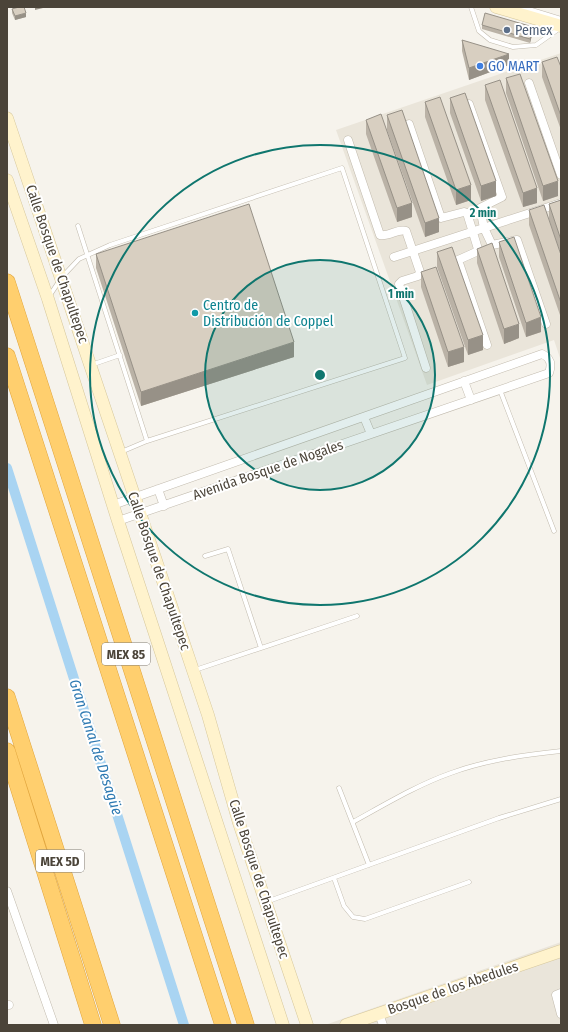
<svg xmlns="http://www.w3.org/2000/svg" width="568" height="1032" font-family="'Fira Sans Condensed',sans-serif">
<rect width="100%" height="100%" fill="#f6f3ec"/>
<path fill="#eae5da" d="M561,53v308l-7,-21 -127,45 -91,-255z
M561,942v83h-236z"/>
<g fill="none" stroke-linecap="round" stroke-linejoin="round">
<path stroke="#a9d4f2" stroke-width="10" d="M7,468l177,557"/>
<g stroke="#c2bbae" stroke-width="5">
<path id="lane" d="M471,7l8,24 11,9 23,7 23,-2 24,-17
M522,7l39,12
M78,226l69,215 -26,11
M50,295l12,-18 17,-18 31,-14 232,-77 63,190 -258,83
M91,365l29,-10
M500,390l54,141
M205,556l23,-7 33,99
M195,670l162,-54
M339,788l30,77
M353,822c31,-17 64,-37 98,-49 35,-13 73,-18 110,-22
M334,878l10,28 9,11 12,2 104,-37
M266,902l233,-84 62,-19"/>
</g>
<g stroke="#c2bbae" stroke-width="9">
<path id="street" d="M529,83l32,92
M469,104l33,93 -22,11 4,20 8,17 25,-5 29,84
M409,124l32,94 23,-6 3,1 11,36 -2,3 -18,8 29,85
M348,140l32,95c9,2 18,-7 26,-4l14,41 -2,4 -16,5 -3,3 27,84
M394,257l167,-54
M464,381l7,19
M364,417l7,17
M158,489l6,17
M113,505l429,-151c9,4 10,10 7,19l-431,148
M7,891l47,134
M561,993l-5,2 5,19
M7,1005h2
M379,1014l4,11"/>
</g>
<g stroke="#d6c79b" stroke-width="13">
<path id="secondary" d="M496,7l65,19
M7,118l201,597 31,108 68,202
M7,180l41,119 70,222 165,504
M346,1025l215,-74"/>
</g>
<g stroke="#e0a43c" stroke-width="17">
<path id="highway" d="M7,282l239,743
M7,356l216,669
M7,697l105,328
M7,751l86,274"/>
</g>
<use href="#lane" stroke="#fff" stroke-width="4"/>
<use href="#street" stroke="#fff" stroke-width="8"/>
<use href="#secondary" stroke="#fff3cd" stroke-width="12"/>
<use href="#highway" stroke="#ffcf6e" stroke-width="16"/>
</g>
<path fill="#bab2a6" d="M12,9l14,8 -11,3 -3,-7z
M482,25l51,6 -3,12 -48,-14z
M462,40l47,25 -40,15 -7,-29z
M542,62l19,5v63l-19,-53z
M506,78l52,118 -15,5 -37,-108z
M485,85l52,118 -14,4 -38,-107z
M450,98l46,98 -15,5 -31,-88z
M425,102l46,98 -15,5 -31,-88z
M387,115l52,117 -14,5 -38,-107z
M366,120l46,97 -15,5 -31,-88z
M561,200v55l-12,-36v-15z
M529,210l32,45v63l-32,-93z
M499,242l42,90 -15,5 -27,-80z
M477,249l42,89 -15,6 -27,-81z
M437,252l46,98 -15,5 -31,-88z
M96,254l198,103 -153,49 -45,-138z
M421,272l43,90 -16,5 -27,-80z"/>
<path fill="#979187" d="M35,7h12l-12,3z
M26,13v4l-11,3v-4z
M533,27v4l-3,12v-4z
M509,54v11l-40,15v-12z
M496,181v15l-15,5v-15z
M558,181v15l-15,5v-15z
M471,185v15l-15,5v-15z
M537,188v15l-14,4v-14z
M412,203v14l-15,5v-14z
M439,218v14l-14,5v-14z
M541,317v15l-15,5v-14z
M519,324v14l-15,6v-15z
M483,335v15l-15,5v-15z
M294,342v15l-153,49v-14z
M464,347v15l-16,5v-15z"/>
<path fill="#d8cfc1" stroke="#979187" d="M19,7h5l2,6 -11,3 -3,-7z
M485,13l48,14 -3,12 -48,-14z
M462,40l47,14 -40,14z
M557,57l4,10v49l-19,-54z
M520,74l38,107 -15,5 -37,-108z
M500,80l37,108 -14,5 -38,-108z
M465,93l31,88 -15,5 -31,-88z
M440,97l31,88 -15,5 -31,-88z
M402,110l37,108 -14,5 -38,-108z
M381,114l31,89 -15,5 -31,-88z
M561,200v40l-12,-36z
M249,204l45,138 -153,50 -45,-138z
M544,205l17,50v48l-32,-93z
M514,237l27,80 -15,6 -27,-81z
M492,243l27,81 -15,5 -27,-80z
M452,247l31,88 -15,5 -31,-88z
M436,267l28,80 -16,5 -27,-80z"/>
<circle cx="320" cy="375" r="115" fill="#0f766e" fill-opacity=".12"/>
<g fill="none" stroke="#0f766e" stroke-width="2">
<circle cx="320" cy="375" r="115"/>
<circle cx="320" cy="375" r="230"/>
</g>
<circle fill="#5c6f8a" stroke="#fff" stroke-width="1.5" cx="507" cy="30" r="4"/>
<circle fill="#3f7fe0" stroke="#fff" stroke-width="1.5" cx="480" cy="66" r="4"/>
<circle fill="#0f9aa8" stroke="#fff" stroke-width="1.5" cx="195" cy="313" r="4"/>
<g text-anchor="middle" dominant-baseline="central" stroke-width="4" stroke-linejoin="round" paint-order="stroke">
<g fill="#fff" stroke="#817c74" stroke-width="1">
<rect x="102" y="643" width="48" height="22" rx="3"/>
<rect x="36" y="850" width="48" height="22" rx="3"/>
</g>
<g font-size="13" font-weight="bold" fill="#4b4439">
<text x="126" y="654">MEX 85</text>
<text x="60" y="861">MEX 5D</text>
</g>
<g font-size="14" fill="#4e5e75" stroke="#fff" text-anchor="start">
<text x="515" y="30">Pemex</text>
</g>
<g font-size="14" fill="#366cbe" stroke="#fff" text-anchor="start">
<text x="488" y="66">GO MART</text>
</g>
<g font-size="14" fill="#4b4439" stroke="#fff">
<text transform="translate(57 264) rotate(71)">Calle Bosque de Chapultepec</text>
<text transform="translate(268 470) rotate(-19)">Avenida Bosque de Nogales</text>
<text transform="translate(159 571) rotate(71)">Calle Bosque de Chapultepec</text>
<text transform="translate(259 879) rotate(72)">Calle Bosque de Chapultepec</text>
<text transform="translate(453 988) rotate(-19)">Bosque de los Abedules</text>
</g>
<g font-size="14" fill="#0d838f" stroke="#fff" text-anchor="start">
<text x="203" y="305">Centro de<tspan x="203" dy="16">Distribución de Coppel</tspan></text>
</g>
<g font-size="15" font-style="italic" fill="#2e7ab2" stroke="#fff">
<text transform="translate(96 747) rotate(72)">Gran Canal de Desagüe</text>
</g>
</g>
<circle cx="320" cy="375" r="6" fill="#0f766e" stroke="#fff" stroke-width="2"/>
<g font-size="12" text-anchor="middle" font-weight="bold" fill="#0f766e" stroke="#fff" stroke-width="4" stroke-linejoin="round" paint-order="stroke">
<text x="483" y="217">2 min</text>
<text x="401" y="298">1 min</text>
</g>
<rect width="568" height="1032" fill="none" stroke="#4b4439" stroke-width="16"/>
</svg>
